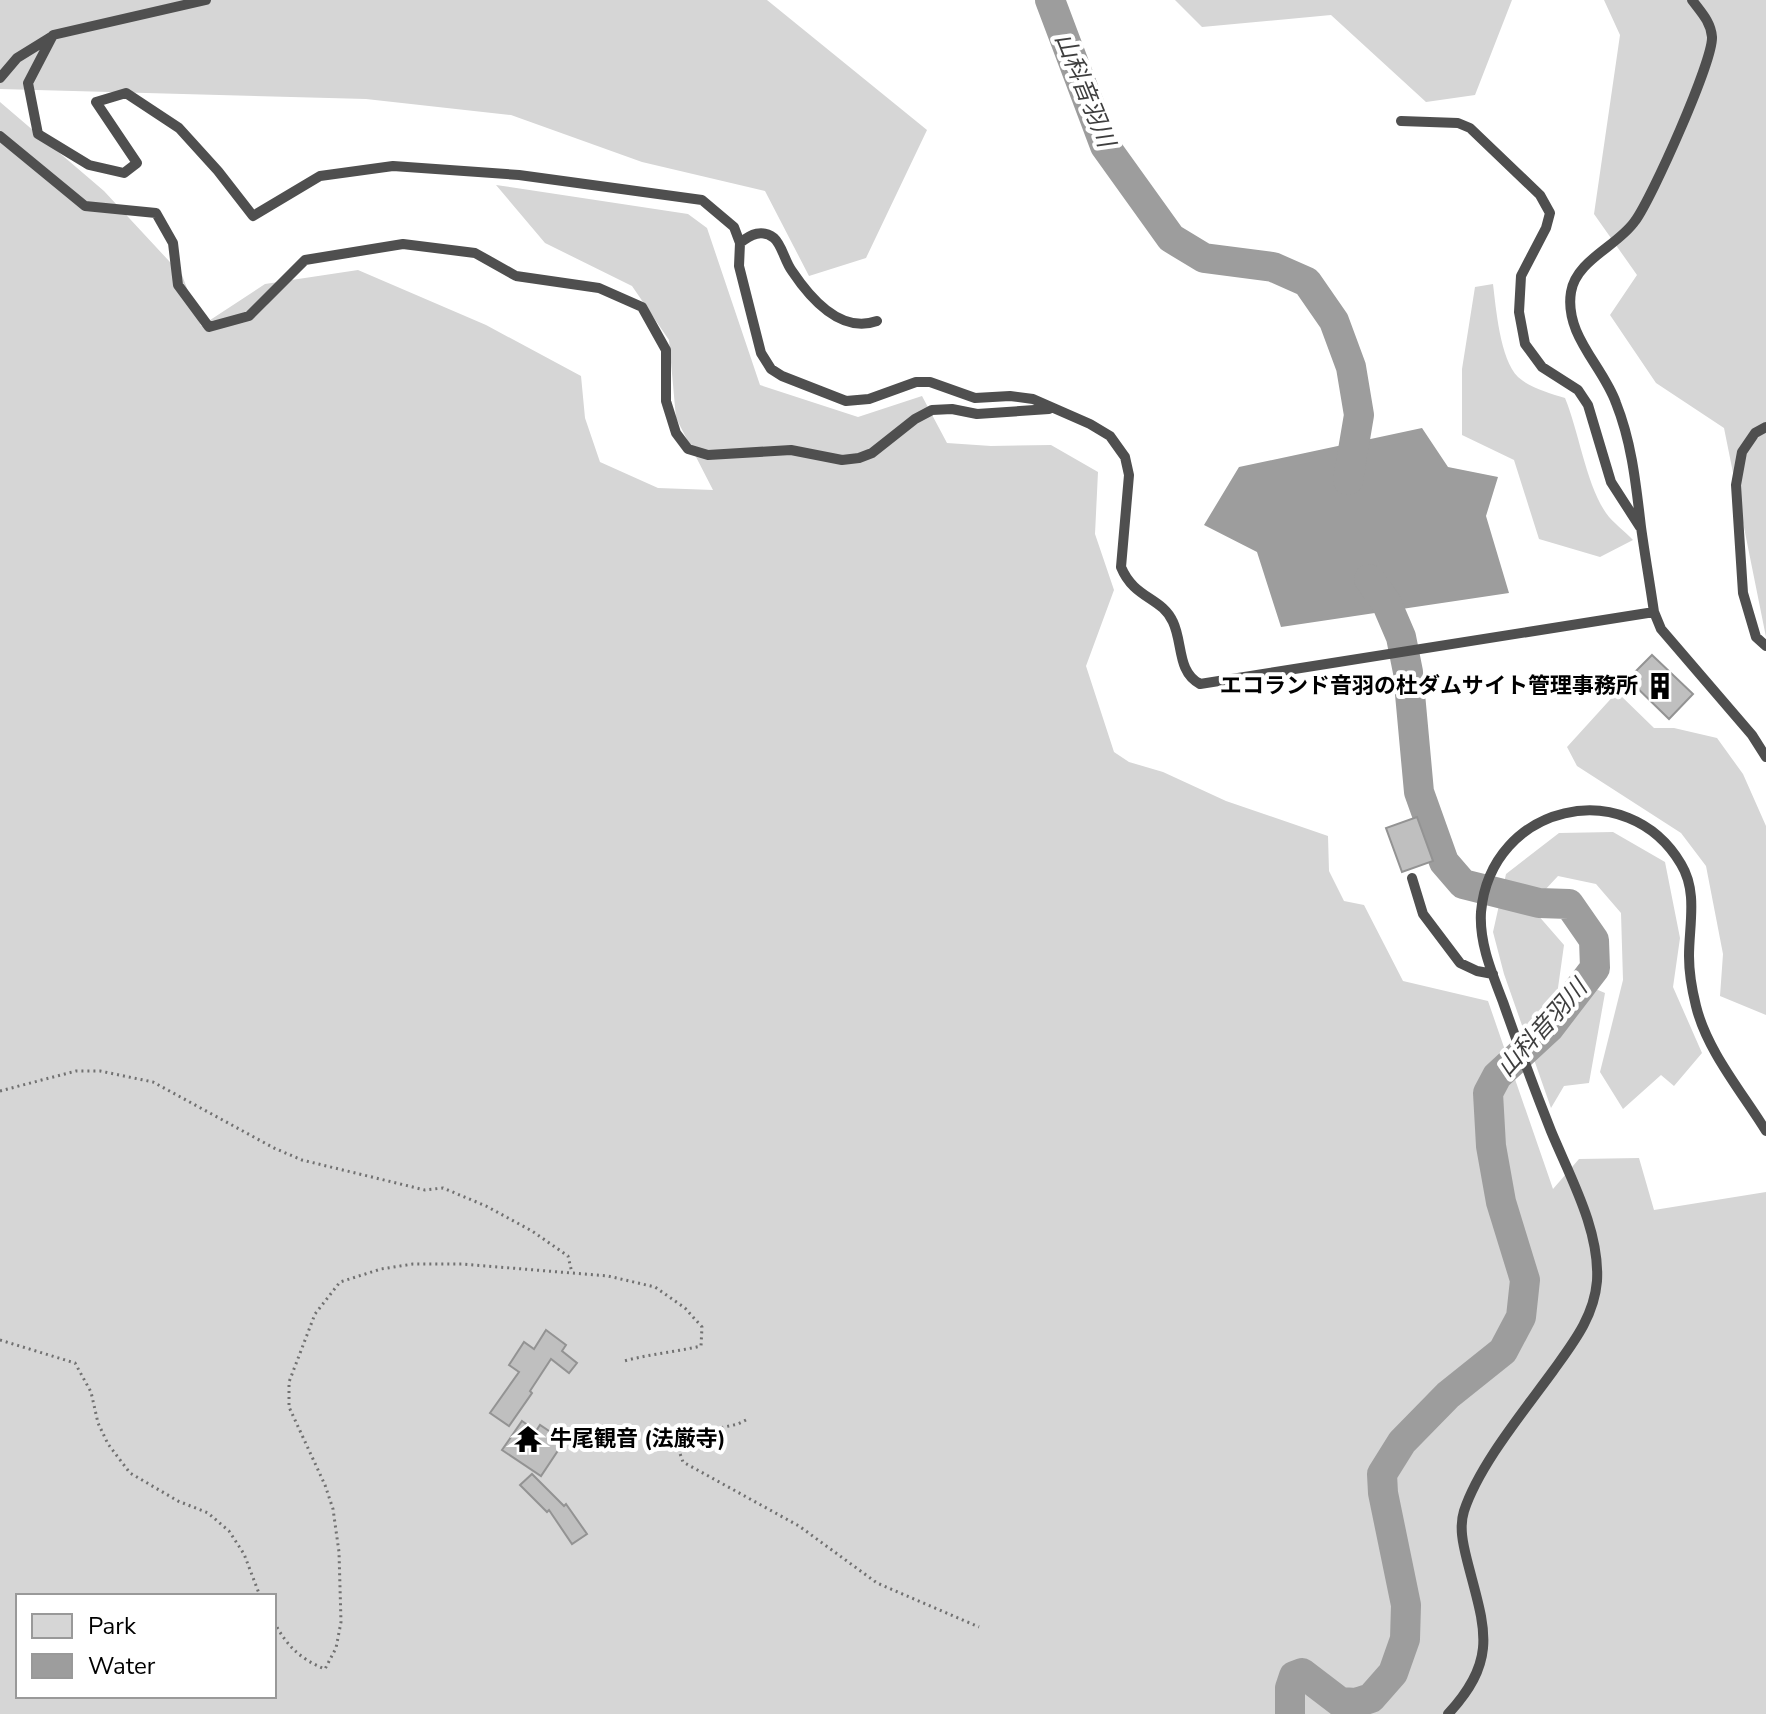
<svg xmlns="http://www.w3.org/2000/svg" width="1766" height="1714" font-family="'Nunito Sans','Noto Sans JP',sans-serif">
<rect width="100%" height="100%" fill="#fff"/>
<path fill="#d6d6d6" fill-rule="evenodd" d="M0,0h767l160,130 -61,128 -57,18 -44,-85 -123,-29 -131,-47 -145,-16 -366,-10z
M1175,0h337l-37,95 -49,7 -95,-87 -129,12z
M1604,0h162v637l-42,-209 -68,-45 -46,-68 27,-40 -43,-61 26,-179z
M0,102l104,89 78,84 19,51 64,-42 93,-14 128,55 95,51 4,42 15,44 58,26 55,2 -37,-72 -7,-78 -37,-54 -87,-43 -49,-58 192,29 19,14 53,157 98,32 64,-21 25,47 44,3 60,-1 47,27 -3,62 19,56 -28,76 28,86 15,10 34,10 63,29 102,35 1,35 15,30 20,4 39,76 85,20 65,188 26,-30 60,-1 15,52 112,-18v522h-1766zM18,1596h256v100h-256z
M1493,284c3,24 7,75 25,93 12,11 32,16 47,21 14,34 21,86 41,115 7,10 19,18 27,27l-33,17 -61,-18 -25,-79 -52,-25v-66l13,-82z
M1617,692l37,36h20l43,10 26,36 23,52v189l-46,-19 3,-42 -17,-88 -25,-33 -104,-67 -10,-19z
M1613,832l52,30 15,76 -7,49 29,66 -28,33 -13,-11 -38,34 -23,-37 23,-92 -2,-67 -25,-29 -38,-8 -28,30 34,39 -7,50 -11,23 18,4 27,-35 14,6 -16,90 -25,3 -13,22 -47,-134 -11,-42 13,-58 53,-41z"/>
<path fill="#9d9d9d" d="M1422,428l26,39 50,10 -12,39 23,77 -228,34 -24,-75 -53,-27 35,-58z"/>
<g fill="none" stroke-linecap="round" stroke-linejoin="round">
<path stroke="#9d9d9d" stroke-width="30" d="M1050,0l55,146 66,92 33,20 69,9 34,15 27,39 17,46 8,48 -11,65
M1290,1714v-26l4,-12 8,-3 38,29 16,1 15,-5 22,-25 12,-34 1,-34 -23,-112 -1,-19 20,-32 46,-47 55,-44 18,-34 4,-37 -24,-78 -10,-56 -3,-53 9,-17 52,-48 46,-60 -1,-28 -25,-36 -30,-1 -76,-19 -19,-22 -25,-70 -11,-120 -7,-35 -15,-35 -17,-23"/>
</g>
<path fill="#bfbfbf" stroke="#939393" stroke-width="2" d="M1652,655l41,39 -24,25 -41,-40z
M1417,817l16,44 -31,11 -16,-44z
M546,1330l20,15 -4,6 15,12 -8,10 -18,-14 -21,32 2,2 -23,33 -19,-13 29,-41 -10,-7 15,-23 10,7z
M522,1421l14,10 4,-6 15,10 -3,5 9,6 -20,30 -39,-26z
M532,1474l32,32 2,-2 21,30 -15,10 -23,-34 -2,2 -27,-27z"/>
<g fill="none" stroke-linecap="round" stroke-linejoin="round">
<path stroke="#717171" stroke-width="3" stroke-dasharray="2 4" stroke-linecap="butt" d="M0,1091l76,-20h24l53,11 121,66 28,12 123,30 18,-2 43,18 46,25 36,25 4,17
M0,1340l75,23 16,29 7,31 10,21 22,29 48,28 30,12 21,18 15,23 16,42
M746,1420l-8,4 -45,10 -16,11 6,17 116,64 78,57 102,44
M274,1622c13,24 26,37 51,47l11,-21 5,-26 -2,-70 -6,-43 -8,-24 -36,-78v-25l26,-68 25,-32 41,-13 32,-5h49l146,12 47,11 30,21 17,19 -1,19c-26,6 -51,8 -77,15"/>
<path stroke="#4f4f4f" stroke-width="10" d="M206,0l-153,35 -25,48 10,51 51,31 35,8 13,-10 -41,-61 30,-9 53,35 39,43 35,45 67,-40 73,-10 126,9 183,25 32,27 6,16
M1692,0c9,12 19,22 20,37 1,24 -60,161 -77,184 -17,25 -59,39 -64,71 -7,43 32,74 45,111 16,40 20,82 25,124 4,29 9,57 13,85l7,17 91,106 14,22
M0,78l17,-20 34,-21
M1401,121l57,2 12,5 70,67 10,18 -4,15 -25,48 -2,36 6,32 17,23 36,23 10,15 23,77 29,45
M0,136l85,70 71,7 17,30 5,42 31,42 40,-11 56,-56 98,-16 72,9 41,23 83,12 43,19 24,43v51l10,32 12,16 20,6 83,-5 51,10 17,-2 13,-5 43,-34 17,-9 20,-1 25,5 72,-5
M877,321c-36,13 -67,-23 -85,-50 -7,-9 -10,-26 -18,-33 -12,-9 -23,-4 -34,5l-1,23 22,87 10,16 11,7 64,25 23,-2 47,-17h14l45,16 35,-2 23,3 57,25 20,12 15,21 4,18 -8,92c13,32 41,30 52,55 10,21 4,50 27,62l454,-72
M1766,427l-11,6 -13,19 -6,33 7,108 13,44 10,9
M1412,878l11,36 37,49 17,8 16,3
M1448,1714c52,-56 36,-87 19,-154 -4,-16 -8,-33 -3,-49 15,-46 60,-100 89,-140 20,-28 41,-54 44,-90 3,-51 -27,-104 -46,-150 -17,-43 -33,-86 -48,-129 -11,-29 -24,-59 -22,-90 10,-108 146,-139 200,-48 17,28 8,61 8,92 0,17 3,34 7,50 11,45 46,86 70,125"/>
</g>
<defs>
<g id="building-bare" transform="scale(2.16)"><path d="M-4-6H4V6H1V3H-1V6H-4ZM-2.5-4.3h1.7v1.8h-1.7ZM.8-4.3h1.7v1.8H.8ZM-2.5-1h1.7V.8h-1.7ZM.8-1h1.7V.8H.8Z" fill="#000" stroke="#fff" stroke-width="2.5" paint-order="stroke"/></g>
<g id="temple-bare" transform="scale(2.16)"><path d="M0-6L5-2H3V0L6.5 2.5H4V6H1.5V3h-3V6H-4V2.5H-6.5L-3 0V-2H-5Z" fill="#000" stroke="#fff" stroke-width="2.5" paint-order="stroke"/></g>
</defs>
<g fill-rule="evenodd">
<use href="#building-bare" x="1660" y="686"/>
<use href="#temple-bare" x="528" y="1439"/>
</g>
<g text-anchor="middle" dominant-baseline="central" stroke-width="8" stroke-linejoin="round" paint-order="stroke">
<g font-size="22" font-weight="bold" fill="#000" stroke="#fff" text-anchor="end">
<text x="1638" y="686">エコランド音羽の杜ダムサイト管理事務所</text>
<text x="550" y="1439" text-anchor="start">牛尾観音 (法厳寺)</text>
</g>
<g font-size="24" font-style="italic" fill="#3e3e3e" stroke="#fff">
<text transform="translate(1085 90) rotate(68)">山科音羽川</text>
<text transform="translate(1542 1028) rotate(-48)">山科音羽川</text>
</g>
</g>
<rect x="16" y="1594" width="260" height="104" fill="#ffffff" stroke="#999999" stroke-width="2"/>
<rect x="32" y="1614" width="40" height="24" fill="#d6d6d6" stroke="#999999" stroke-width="2"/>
<text x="88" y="1634" font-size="24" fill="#000000">Park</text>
<rect x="32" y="1654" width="40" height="24" fill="#9d9d9d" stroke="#999999" stroke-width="2"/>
<text x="88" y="1674" font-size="24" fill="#000000">Water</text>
</svg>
